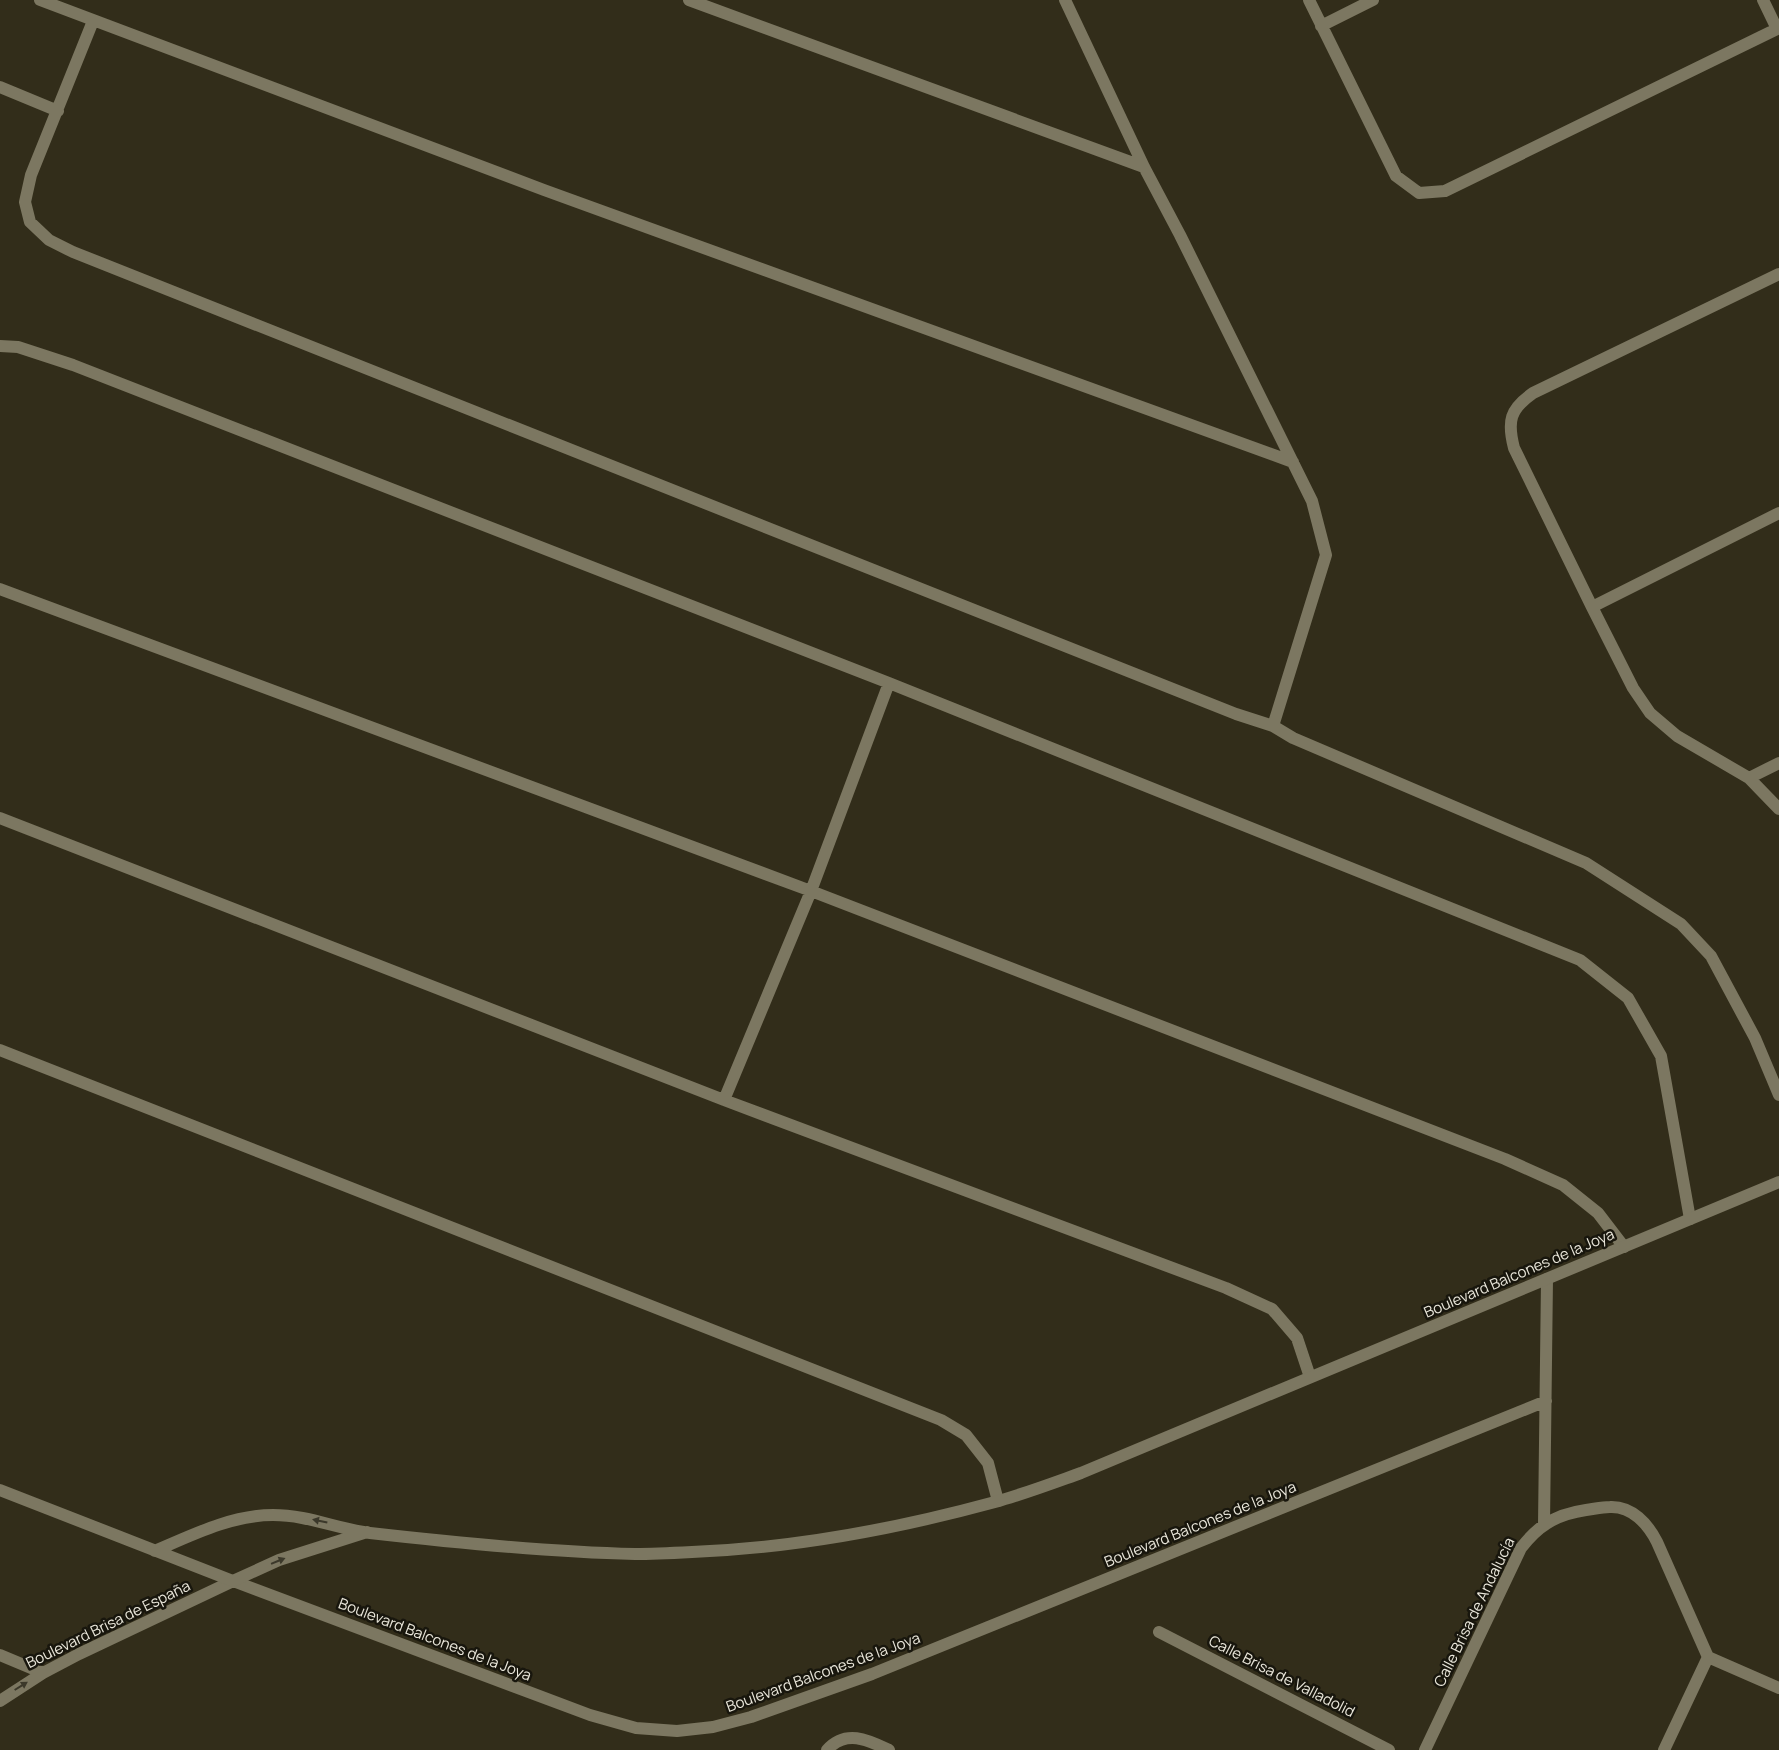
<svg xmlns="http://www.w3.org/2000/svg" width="1779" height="1750" font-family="Manrope,sans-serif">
<rect width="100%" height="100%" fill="#322d1a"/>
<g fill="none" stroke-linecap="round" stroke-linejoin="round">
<path stroke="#7c7761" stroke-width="12" d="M40,0l504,190 749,272
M689,0l455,167
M1065,0l79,167 36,68 132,266 14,54 -53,171 20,12 293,125 95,61 30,32 44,82 24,57
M1309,0l87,176 23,17 26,-2 334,-163
M1763,0l14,29
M93,21l-62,154 -6,27 5,20 19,18 24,12 1163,462 37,12
M1321,26l52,-26
M0,87l58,24
M1779,274l-246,119c-23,16 -26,28 -19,55l78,159 41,81 17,25 27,23 72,42 30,31
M0,346l18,1 55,18 816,318 691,277 48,38 33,58 29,163
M0,589l811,302 694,268 58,26 35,28 26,34
M1592,607l187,-94
M1749,778l30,-15
M0,818l724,282 502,188 46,21 25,29 13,39
M0,1050l941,370 25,15 22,28 10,38
M724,1100l87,-209 78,-208
M1544,1524l3,-245
M1159,1632l230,118
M0,1655l43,18
M1708,1657l71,31
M0,1701l43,-28 36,-19 154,-73 357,134 46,13 41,3 36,-4 38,-10 121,-43 674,-273
M827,1750c19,-21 41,-10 62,0
M1425,1750l96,-202c7,-9 15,-18 25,-24 12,-8 26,-12 40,-14 8,-1 16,-3 24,-3 22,-1 38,17 47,35l51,115
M1664,1750l44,-93"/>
<path stroke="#7c7761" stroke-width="12" d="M0,1490l233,91 46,-21 88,-28
M155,1551c37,-16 77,-36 118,-36 35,0 64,14 97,18 88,10 177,19 265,21 19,0 38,-1 57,-2 103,-4 204,-23 303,-50 29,-8 58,-19 86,-29l698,-291"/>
</g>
<defs><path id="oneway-solid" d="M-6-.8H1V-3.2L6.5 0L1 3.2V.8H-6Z" transform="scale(1.25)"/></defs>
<g fill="#3b382a">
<use href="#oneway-solid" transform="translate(320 1521) rotate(-168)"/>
<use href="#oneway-solid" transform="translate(278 1561) rotate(-22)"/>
<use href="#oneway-solid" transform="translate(21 1686) rotate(-32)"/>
</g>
<g text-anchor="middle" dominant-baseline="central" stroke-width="5" stroke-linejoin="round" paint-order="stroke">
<g font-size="15" fill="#eae7db" stroke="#18160d">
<text transform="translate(1519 1273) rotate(-23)">Boulevard Balcones de la Joya</text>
<text transform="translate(1200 1524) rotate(-22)">Boulevard Balcones de la Joya</text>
<text transform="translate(1474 1612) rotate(-64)">Calle Brisa de Andalucía</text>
<text transform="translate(108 1624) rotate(-26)">Boulevard Brisa de España</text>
<text transform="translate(435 1639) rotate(21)">Boulevard Balcones de la Joya</text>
<text transform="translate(823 1672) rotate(-20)">Boulevard Balcones de la Joya</text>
<text transform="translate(1282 1676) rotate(27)">Calle Brisa de Valladolid</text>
</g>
</g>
</svg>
